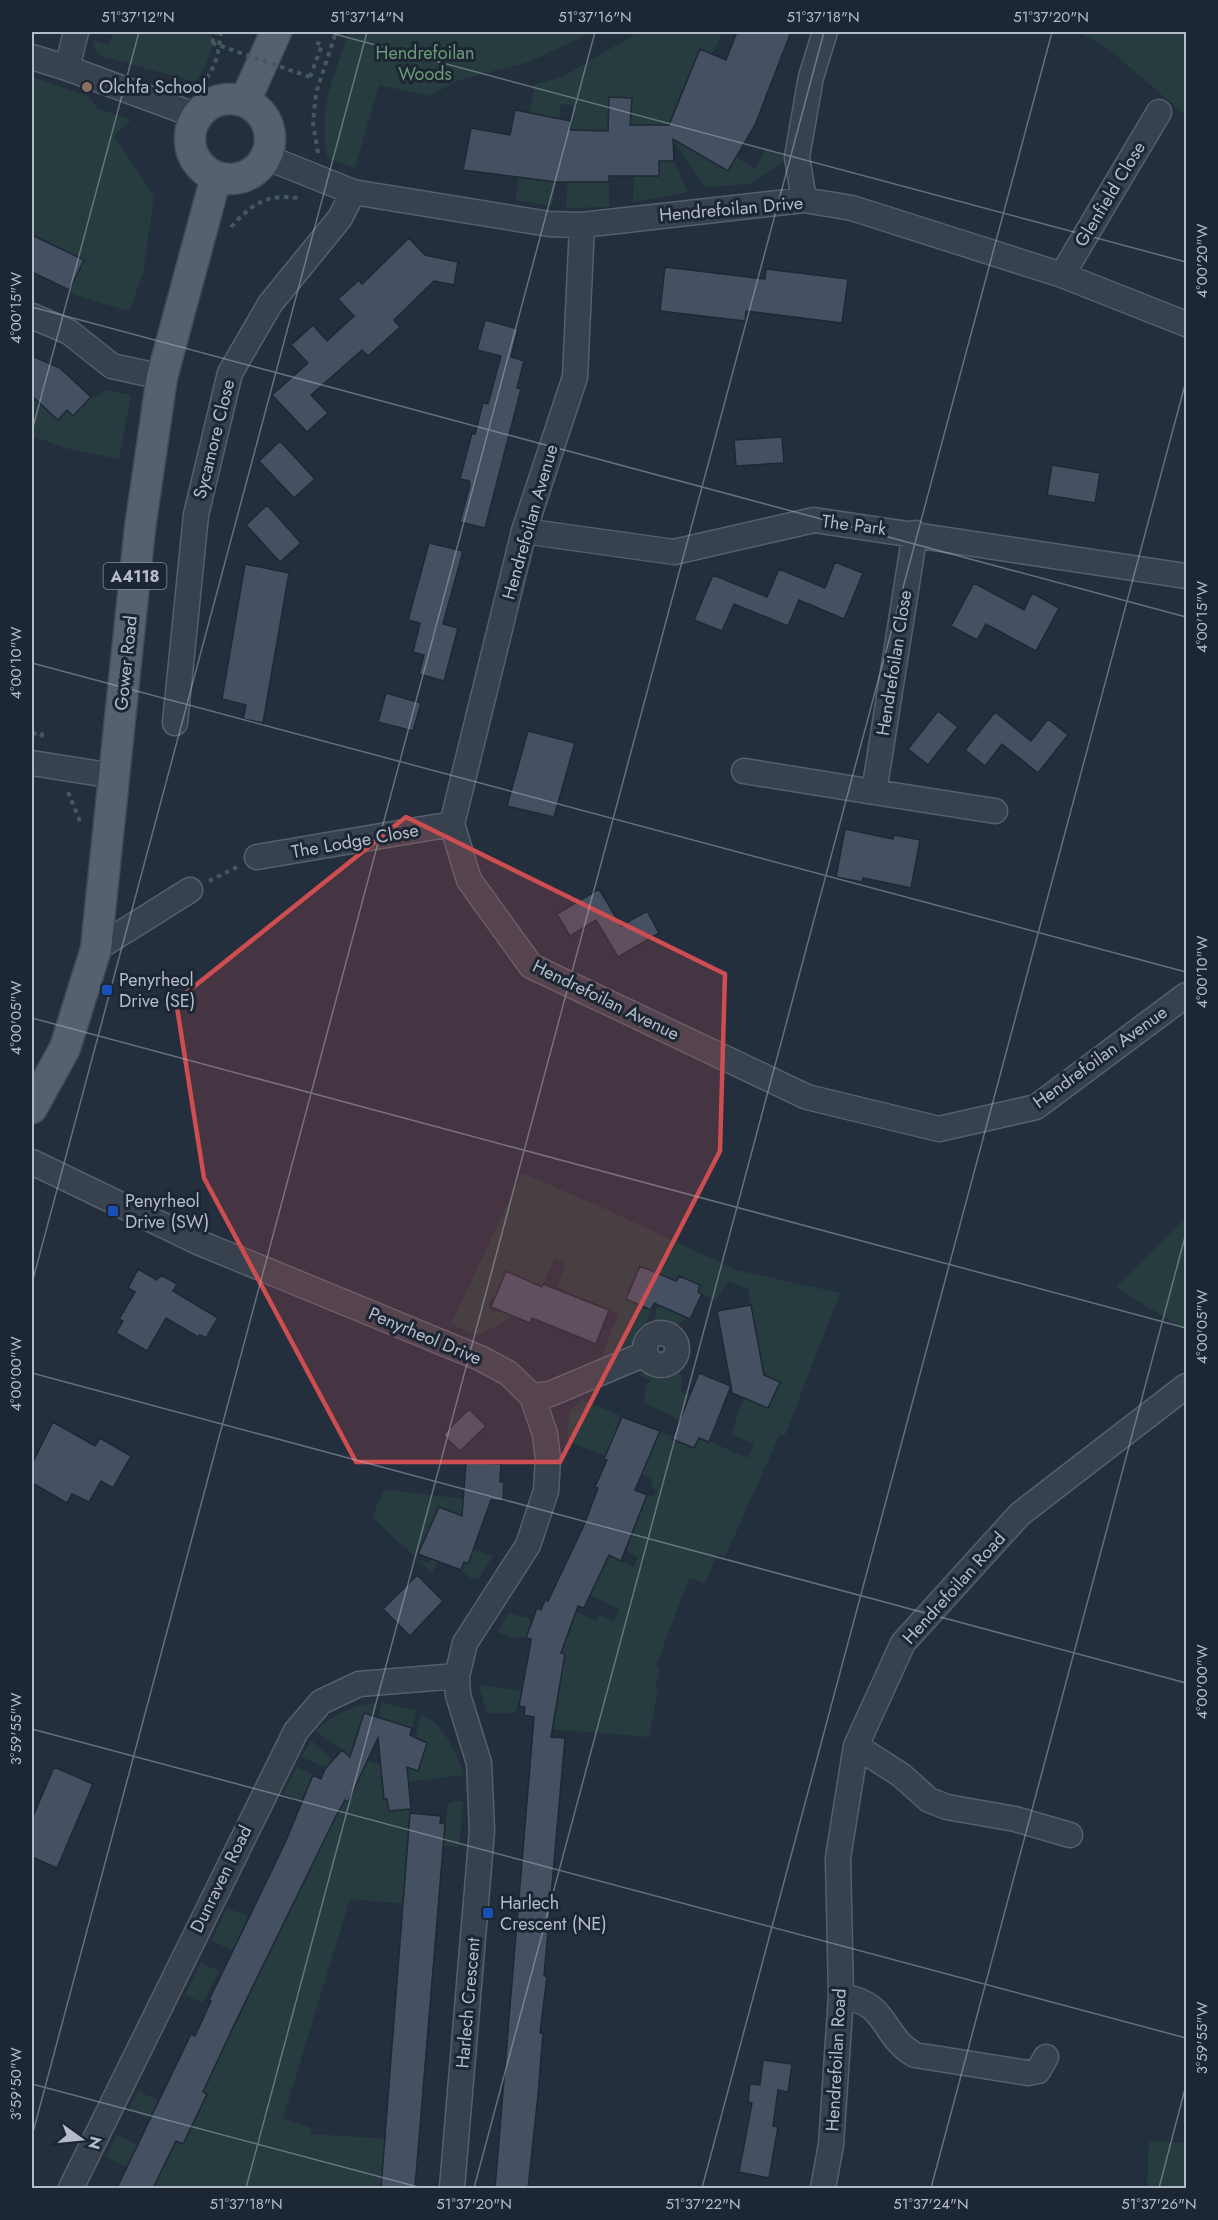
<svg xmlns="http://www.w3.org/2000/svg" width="1218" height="2220" font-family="Jost,sans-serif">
<rect width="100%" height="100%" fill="#242f3e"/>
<path fill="#263c3f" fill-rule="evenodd" d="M114,32h98l-1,18 -6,18 -10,14 -94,-26 -7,-8v-8l14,5z
M348,32h244l-63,30 -70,18 -30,16 -50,-11 -24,83 -28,-10c-9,-57 7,-75 21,-126z
M639,32h84l-30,61 -11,-4 -9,25c31,11 53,39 82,55l11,-21 16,8 3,5 -35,23 -45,3 -30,-44 -2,3 -9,-13h-4v-8h-31l3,-27 -22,-1v34l-30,-1 -1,51 30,1v25l-43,1 7,-102 -12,-2 -3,24 -25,1 -5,50 28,3 -4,24 -37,-6 19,-115 30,-9z
M1079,32h107v84l-76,-66z
M32,77l56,19 9,12 34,12 -17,16 40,60 -11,78 -14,37 -54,-16 -6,-5 15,-30 -52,-25z
M659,161h15l14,31 -55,10 1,-26h25z
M33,380l10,27 14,13 10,-10 7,6 17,-19h6l8,-7 26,5 -12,64 -54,-11 -33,-12z
M522,1173l86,37 128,60 104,23 -55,142 -5,-1 -55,123 -8,-3 -12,30 -16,-6 -33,88 4,2 -5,20 3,2 -9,47 -112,-9 17,-8 8,-47 -2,-16 16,-46 19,10 4,-6 15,6 5,-12 -29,-14 18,-39 26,11 4,-10 -12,-6 8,-21 -14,-6 20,-12 7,-17 7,2 3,-7 -6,-2 2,-8 -12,-6 19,-43 34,17 5,-11 49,21 6,-14 -23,-10 13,-36 24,10 13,-25 -25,-11 5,-14 -13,-69 -19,-8 -13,19 -18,-8 2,-7 -13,32 -12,11 -21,-6 8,-36 -26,58 -36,16 18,-46 -61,-27 9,-23 -11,-5 -14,28 -50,10 -3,9 4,4 19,5c-8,10 -21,12 -31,21l-29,-12zM640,1266l11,44 -13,-6 2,-6 -12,-5z
M1186,1217v114l-70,-44z
M676,1367l6,10 -1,15 14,5 -10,10 -5,13 -37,-18 4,-17 4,-5 -12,-5 5,-4 21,3z
M581,1399l40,17 -5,13 10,4 -20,23 -39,-15 2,-29z
M388,1490l94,11 -6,21 -38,-14 -4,11 4,20 -12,-5 -9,25 12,5 2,-5 6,2 -5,12 -60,-56 11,-25z
M473,1550l20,6 -15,24 -7,-2 -10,-8 3,-8 4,2z
M508,1613l20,5 4,5 -5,14 -16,1 -13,-6z
M479,1685l43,6 -6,22h-29z
M381,1702l35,9 -4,17 -33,-10z
M375,1703v14l-11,-3 -13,41 34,12 2,-6 31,10 9,-27 -12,-7 6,-23c24,11 35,38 43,61l-81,10 1,13 3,1 2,12 22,-2 -3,31 35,3 5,-38 6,-4h9l-4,46 -46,-4 -5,61 -58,-5 -67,219 28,10v6l97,6 -23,8 -4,40h-228l16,-32 -21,-11 63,-130 24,11 20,-43 -18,-25 25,11 17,-38 -12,-22 20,9 18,-39 5,-73 -27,-13 14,-26 16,8 -12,26 36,15 8,-16 3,1 -1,-25 -46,-19 10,-17 38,36 -7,-26 -26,-19c16,-17 36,-25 59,-28z
M227,1908l21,8 -13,32 -5,2 -18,-10z
M201,1963l18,8 -16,32 -18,-8z
M138,2091l25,12 -6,12 -4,-2 -3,7 -21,-11z
M117,2135l21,10 -4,25 -28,-13z
M1149,2141l37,2v45h-39z"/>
<path fill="#455162" stroke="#1f2835" stroke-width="1.5" d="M737,32h54l-36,93 -27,46 -55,-32 1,22h-15v15h-50v6h-53l-93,-12 8,-42 39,7 5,-25 56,11 -1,9 38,1 1,-34 23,1 -2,27h39l31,-76 26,11z
M32,235l52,25 -15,30 -37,-18z
M409,238l16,17 33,7 -4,23 -20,-4 -40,39 6,7 -32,29 -6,-6 -51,45 17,18 -21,19 -35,-37 36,-32 -17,-18 22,-20 14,16 27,-25 -16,-17 21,-19 3,4z
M665,267l100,12 1,-10 82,10 -6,44 -96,-12 -1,10 -85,-10z
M485,320l33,9 -7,28 13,4 -7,27 4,1 -36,139 -25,-6 10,-37 -1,-4 -9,-2 12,-46 3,1 8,-31 5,1 13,-48 -24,-6z
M32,356l28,12 31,29 -18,19 -6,-6 -9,10 -26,-24z
M782,437l2,26 -48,3 -2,-26z
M280,441l35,38 -21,19 -35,-37z
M1052,465l48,8 -5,30 -48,-8z
M267,505l34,38 -21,19 -34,-37z
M429,543l34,8 -20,73 15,4 -14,53 -25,-7 5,-19 -11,-3 7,-29 -12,-3z
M835,562l28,11 -19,46 -45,-19 -11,26 -54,-22 -12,27 -28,-11 19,-45 54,22 12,-28 46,19z
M245,564l44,9 -26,150 -20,-4 3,-14 -24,-6z
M974,583l50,27 8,-17 27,15 -23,43 -50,-27 -9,16 -26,-14z
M386,693l35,10 -8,28 -35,-9z
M938,711l20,16 -30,38 -20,-16z
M995,712l36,29 17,-22 20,16 -30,38 -36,-29 -17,22 -20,-16z
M528,731l47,12 -21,74 -47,-11z
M845,829l48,10 1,-4 26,5 -9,48 -48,-10 -1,4 -26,-5z
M599,889l22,37 26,-15 12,22 -41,24 -22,-37 -26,16 -13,-22z
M640,1266l36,15 3,-5 21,9 -2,7 4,2 -12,25 -36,-16 -3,7 -25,-11z
M138,1269l19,11 4,-5 16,9 -4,7 45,27 -12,20 -6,-3 -2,2 -32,-19 -19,33 -31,-18 7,-12 -4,-2 16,-27 -7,-4z
M506,1271l36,16 1,-3 66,26 -13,34 -64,-26 -2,5 -39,-16z
M751,1305l13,70 16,7 -12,26 -36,-15 -1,-7 -22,56 -10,-4 -5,10 -22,-9 27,-66 32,13 -14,-75z
M469,1409l17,17 -26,25 -17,-16z
M622,1417l38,14 -25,59 12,5 -26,66 -12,-6 -25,53 -6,-2 -17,47 4,1 -14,83 14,1 -21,238h3l-7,57h3l-5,62 -10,93h-33l39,-471 -10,-2 1,-8 -6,-1 11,-59 1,-8 -5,-1 11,-30 4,2 4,-10 3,1 36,-76 14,-37 -3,-1 12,-27 -3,-1z
M53,1422l42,24 5,-8 31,18 -18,32 -12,-7 -12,21 -17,-8 -5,9 -35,-20v-19z
M466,1462l35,2 -1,18h4l-1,19 -12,-1 -23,64 -4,-2 -3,8 -43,-16 21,-47 23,9z
M417,1575l26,26 -33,35 -27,-27z
M364,1713l48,15 -2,7 17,8 -9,28 -11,-4 4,42 -22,2 -2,-12h-3l-6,-61 -30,64 -3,-2 -9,16 -102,209 -31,67 4,2 -24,50 -7,-3 -23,47h-36l74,-154 4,2 16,-35 -2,-1 76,-157 28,-68 8,4 4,-10 17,-19 8,7z
M54,1767l39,17 -36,84 -25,-11v-38z
M410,1813l31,3 -1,7 5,1 -30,363 -34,1z
M763,2060l29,4 -4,28 -10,-2 -5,36 5,1 -9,51 -30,-6 13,-69 -4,-1 2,-18 10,1z"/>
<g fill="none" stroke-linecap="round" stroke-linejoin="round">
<g stroke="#565f6c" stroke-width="27">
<path id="minor" d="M76,32l-9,36 130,48
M32,57l35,11
M266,157l87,35 196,32 33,1 222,-25 48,8 210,67 124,49
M804,200l-7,-43 14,-80 14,-45
M582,225l-7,152 -51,154 -72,293 17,56 62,86 276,131 132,32 97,-22 150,-112
M1062,275l97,-163
M32,316l37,16 43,34 50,11
M524,531l150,21 140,-32 372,56
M915,533l-41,259 121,19
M175,723l21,-208 34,-142 40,-69 70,-86 13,-26
M32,763l82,13
M744,771l130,21
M257,857l195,-33
M96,949l94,-59
M32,1162l168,81 282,116 26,14 24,23 13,38 3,25 -2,32 -18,54 -63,98 -8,33 1,19 21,68 3,67 -30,358
M645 1349a16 16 0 1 1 32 0a16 16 0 1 1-32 0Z
M532,1396l18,-2 95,-40
M856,1746l45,29 28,25 18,7 68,12 55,16
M841,1996c49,7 39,39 74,59l113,18 10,-2 8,-14
M71,2188l225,-457 25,-29 38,-18 98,-8
M823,2188l8,-43 10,-149 -3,-138 18,-112 47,-103 117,-129 166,-128"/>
</g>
<g stroke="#414a57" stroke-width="33">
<path id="major" d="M190 139a40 40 0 1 1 80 0a40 40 0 1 1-80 0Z
M245,101l31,-69
M32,1108l33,-60 31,-99 44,-421 22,-151 54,-200"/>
</g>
<path stroke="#44595c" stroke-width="4" stroke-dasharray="4.5 4.5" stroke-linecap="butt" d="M212,43l4,-11
M310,77l12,-32 -7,-3
M193,90c22,-14 25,-34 28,-58
M318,153l-5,-30 3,-30 20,-61
M231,227c22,-24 35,-33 68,-29
M32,733l10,1 -2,8
M68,792l13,32
M209,881l28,-14"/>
<use href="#minor" stroke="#38414e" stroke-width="24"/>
<use href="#major" stroke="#56606e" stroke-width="30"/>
<path stroke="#44595c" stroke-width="4" stroke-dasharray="4.5 4.5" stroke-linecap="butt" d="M212,43l98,34"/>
</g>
<path fill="#ce4d50" fill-opacity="0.2" stroke="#ce4d50" stroke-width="4.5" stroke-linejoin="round" d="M406,817l319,157 -5,177 -160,311h-204l-152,-284 -28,-177z"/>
<path fill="none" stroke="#b4bcc9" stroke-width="1.5" stroke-opacity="0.45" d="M327,32l859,230M32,307l1154,310M32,431l107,-399M32,663l1154,309M32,1018l1154,310M32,1283l335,-1251M32,1373l1154,310M32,1729l1154,309M32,2084l390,104M32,2136l563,-2104M246,2188l578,-2156M474,2188l578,-2156M702,2188l484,-1807M931,2188l255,-955M1159,2188l27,-103"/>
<circle fill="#8d6e63" stroke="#1d2633" stroke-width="2" cx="87" cy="87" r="6"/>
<g fill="#1a4fb4" stroke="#1d2633" stroke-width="2">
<rect x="101" y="984" width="12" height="12" rx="3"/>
<rect x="107" y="1205" width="12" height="12" rx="3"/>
<rect x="482" y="1907" width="12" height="12" rx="3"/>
</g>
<g text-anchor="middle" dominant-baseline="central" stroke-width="6" stroke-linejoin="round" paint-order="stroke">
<rect fill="#1d2633" stroke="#878f9c" stroke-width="1.5" x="103.5" y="563" width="63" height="26" rx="4.5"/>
<g font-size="16" font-weight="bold" fill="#b4bcc9">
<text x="135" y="576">A4118</text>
</g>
<g font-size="18" fill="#6b9a76" stroke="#1d2633">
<text x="425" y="53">Hendrefoilan<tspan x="425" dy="21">Woods</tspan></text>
</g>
<g font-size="18" fill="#b4bcc9" stroke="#1d2633" text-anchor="start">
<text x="99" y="87">Olchfa School</text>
<text x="119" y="980">Penyrheol<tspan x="119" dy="21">Drive (SE)</tspan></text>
<text x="125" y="1201">Penyrheol<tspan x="125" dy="21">Drive (SW)</tspan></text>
<text x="500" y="1903">Harlech<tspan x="500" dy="21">Crescent (NE)</tspan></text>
</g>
<g font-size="18" fill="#b4bcc9" stroke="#1d2633">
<text transform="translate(1110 194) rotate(-59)">Glenfield Close</text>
<text transform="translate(731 209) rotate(-5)">Hendrefoilan Drive</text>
<text transform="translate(214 439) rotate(-76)">Sycamore Close</text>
<text transform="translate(530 522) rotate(-74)">Hendrefoilan Avenue</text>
<text transform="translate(854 525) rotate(7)">The Park</text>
<text transform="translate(126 663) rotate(-84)">Gower Road</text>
<text transform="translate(894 663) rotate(-81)">Hendrefoilan Close</text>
<text transform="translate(355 841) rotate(-10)">The Lodge Close</text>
<text transform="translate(606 1000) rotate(26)">Hendrefoilan Avenue</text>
<text transform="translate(1100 1057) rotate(-36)">Hendrefoilan Avenue</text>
<text transform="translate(425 1336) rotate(23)">Penyrheol Drive</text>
<text transform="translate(954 1588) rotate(-48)">Hendrefoilan Road</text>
<text transform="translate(221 1879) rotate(-64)">Dunraven Road</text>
<text transform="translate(468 2003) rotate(-85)">Harlech Crescent</text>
<text transform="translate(836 2060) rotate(-87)">Hendrefoilan Road</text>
</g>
</g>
<rect width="1218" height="2220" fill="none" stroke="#1d2633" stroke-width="66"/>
<g transform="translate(81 2139) rotate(105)" stroke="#1d2633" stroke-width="4.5" paint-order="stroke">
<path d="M0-4.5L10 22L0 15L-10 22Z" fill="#b4bcc9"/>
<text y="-9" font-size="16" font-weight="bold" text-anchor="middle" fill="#b4bcc9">N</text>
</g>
<rect x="33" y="33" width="1152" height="2154" fill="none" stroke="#b4bcc9" stroke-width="2"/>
<g font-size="15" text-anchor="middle" fill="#b4bcc9">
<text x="138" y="22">51°37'12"N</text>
<text x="367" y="22">51°37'14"N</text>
<text x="595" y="22">51°37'16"N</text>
<text x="823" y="22">51°37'18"N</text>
<text x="1051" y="22">51°37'20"N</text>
<text transform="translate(1202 261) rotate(-90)" y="5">4°00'20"W</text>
<text transform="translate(16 308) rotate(-90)" y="5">4°00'15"W</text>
<text transform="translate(1202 617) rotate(-90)" y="5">4°00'15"W</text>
<text transform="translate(16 663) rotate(-90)" y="5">4°00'10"W</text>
<text transform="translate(1202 972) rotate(-90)" y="5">4°00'10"W</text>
<text transform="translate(16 1018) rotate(-90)" y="5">4°00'05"W</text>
<text transform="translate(1202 1327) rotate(-90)" y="5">4°00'05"W</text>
<text transform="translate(16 1374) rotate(-90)" y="5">4°00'00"W</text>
<text transform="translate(1202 1682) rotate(-90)" y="5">4°00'00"W</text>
<text transform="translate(16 1729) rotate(-90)" y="5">3°59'55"W</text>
<text transform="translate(1202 2038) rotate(-90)" y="5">3°59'55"W</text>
<text transform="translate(16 2084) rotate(-90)" y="5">3°59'50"W</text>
<text x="246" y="2209">51°37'18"N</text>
<text x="474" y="2209">51°37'20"N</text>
<text x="703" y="2209">51°37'22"N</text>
<text x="931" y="2209">51°37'24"N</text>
<text x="1159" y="2209">51°37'26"N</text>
</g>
</svg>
